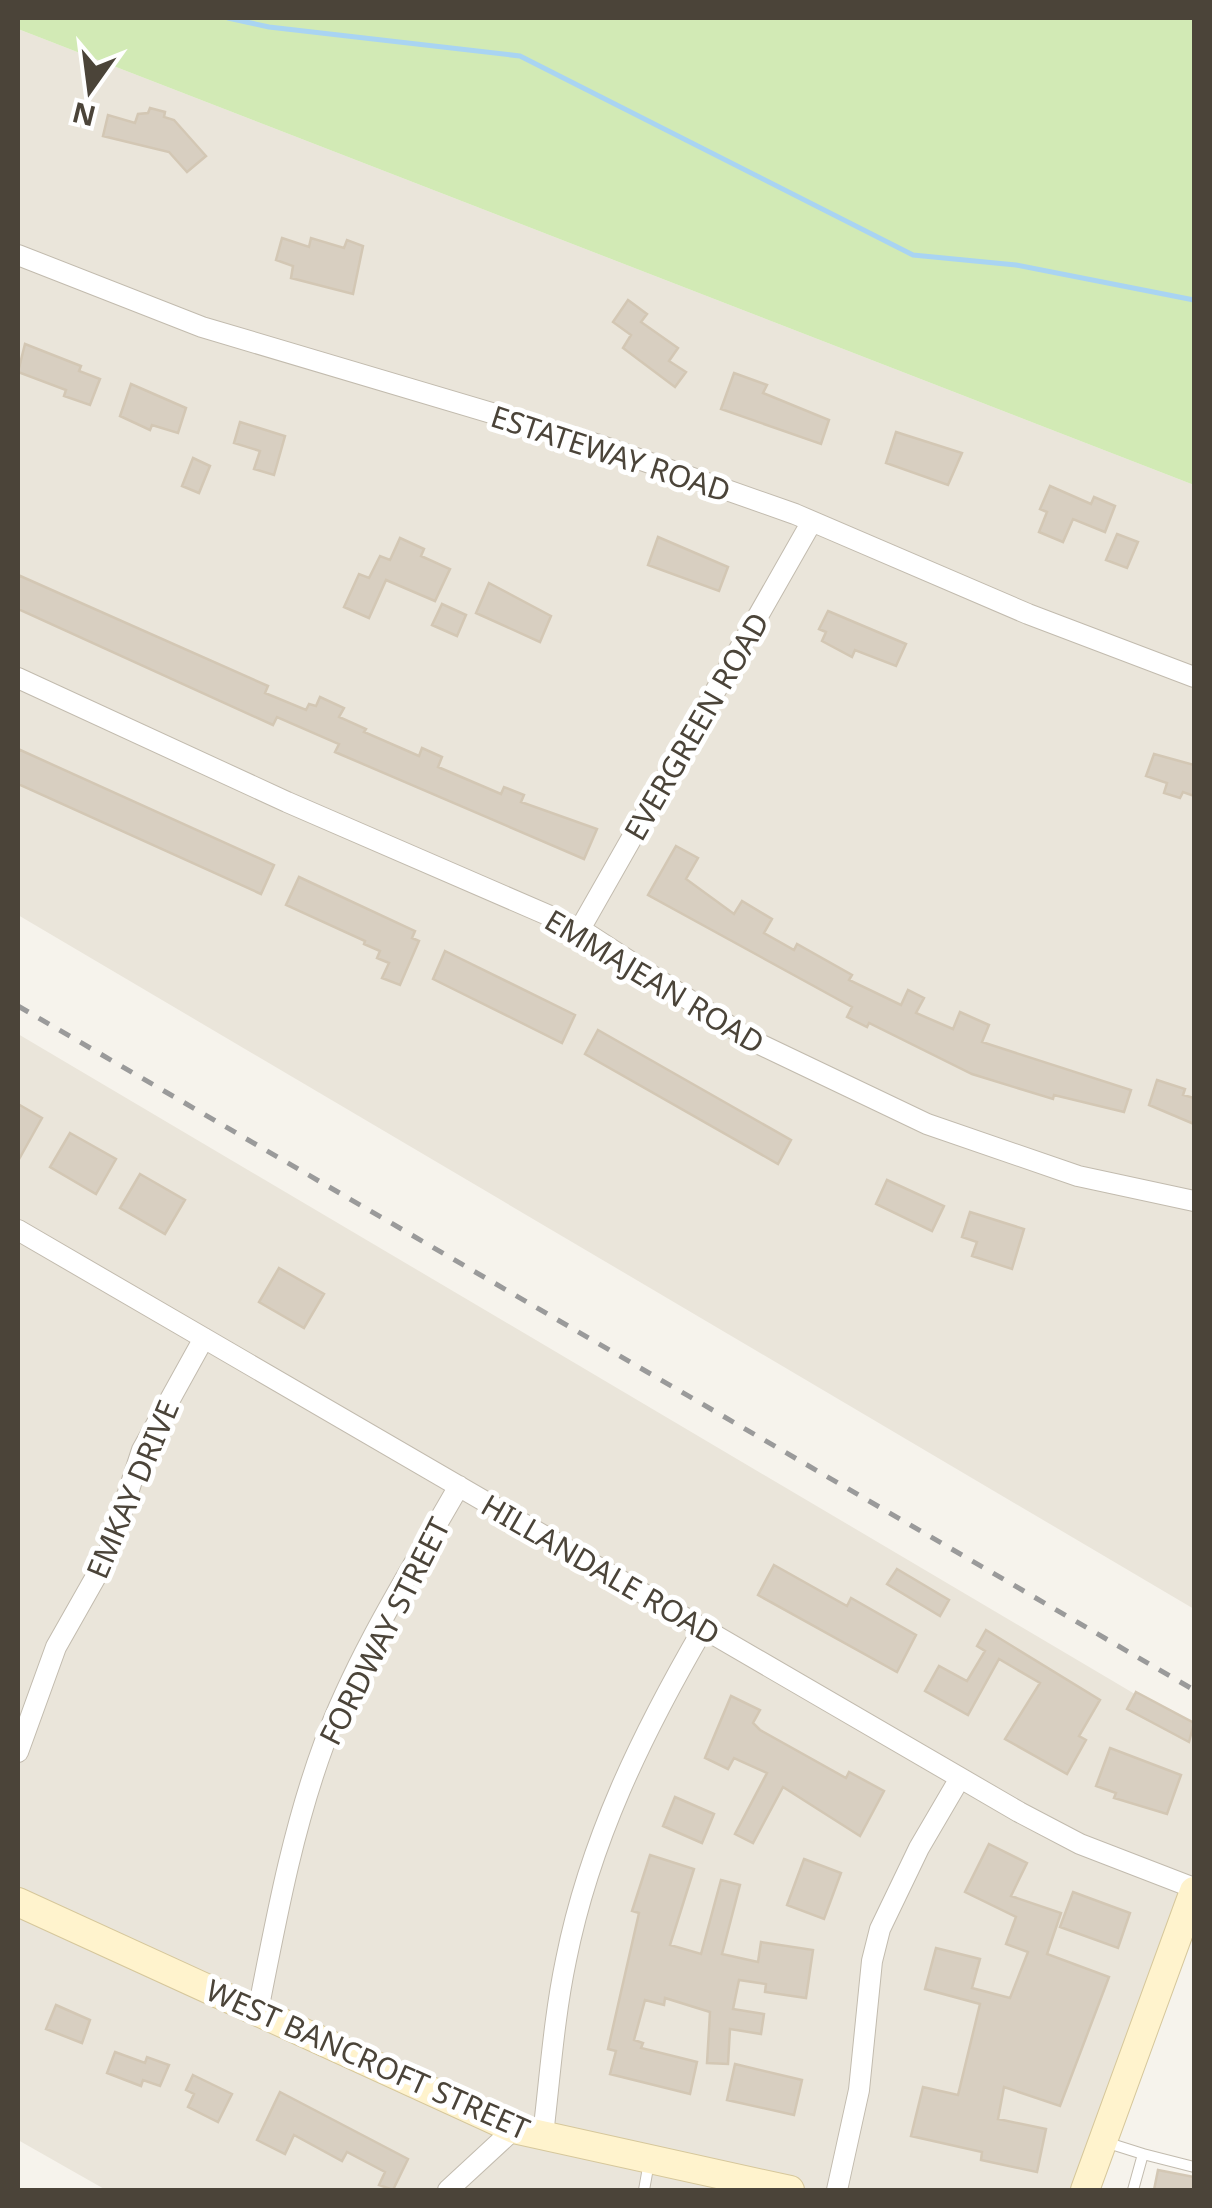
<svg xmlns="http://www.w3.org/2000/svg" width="1212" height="2208" font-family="'Noto Sans',sans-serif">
<rect width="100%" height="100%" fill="#f6f3ec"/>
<path fill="#eae5da" d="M18,29l1176,456v1124l-1176,-694z
M18,1034l1176,695v162l-108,299h-980l-88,-50z"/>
<path fill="#d2eab5" d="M18,18h1176v467l-1176,-456z"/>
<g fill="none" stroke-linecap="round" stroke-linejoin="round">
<path stroke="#a9d4f2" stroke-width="5" d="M228,18l41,9 251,29 393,199 103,10 178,35"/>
</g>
<path fill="#d8cfc1" stroke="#d3c7b4" stroke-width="2.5" d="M150,108l15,4 -1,5 10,3 32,36 -19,16 -18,-20 -66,-16 5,-21 27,8 3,-9 10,-1z
M282,238l27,9 2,-9 33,10 3,-8 16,6 -10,48 -62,-16 2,-12 -17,-6z
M628,300l19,14 -6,8 37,26 -9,13 17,11 -11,15 -52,-39 8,-13 -18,-13z
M25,344l56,22 -2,5 21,8 -10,26 -26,-9 2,-6 -48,-18z
M734,373l33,12 -4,8 66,27 -8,24 -100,-35z
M131,384l55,24 -8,25 -26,-8 -2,5 -30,-14z
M240,422l45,14 -11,39 -20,-6 6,-18 -26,-8z
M896,432l66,21 -14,32 -62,-22z
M193,458l17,8 -11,27 -17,-7z
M1050,486l41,18 3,-7 21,9 -10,26 -32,-13 -10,23 -24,-10 8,-20 -7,-3z
M1117,534l21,8 -11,26 -21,-8z
M658,537l70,30 -9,24 -71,-26z
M400,538l24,11 -3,7 29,13 -15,32 -49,-21 -17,38 -25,-11 15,-33 10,4 11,-22 10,4z
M18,575l250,111 -3,7 41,17 3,-6 7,2 4,-9 24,11 -5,9 27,12 -2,3 55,24 3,-8 20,9 -4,10 63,27 3,-7 20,8 -3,7 76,27 -13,30 -249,-107 4,-8 -62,-27 -4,8 -255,-116z
M489,583l62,33 -11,26 -64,-29z
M442,604l24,11 -9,21 -25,-11z
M828,611l78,33 -10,22 -41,-16 -3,7 -30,-16 4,-9 -7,-3z
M18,749l256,116 -13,29 -243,-110z
M1154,754l40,11v31l-11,-4 -3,6 -16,-5 3,-10 -21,-7z
M676,846l22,12 -12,21 48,35 8,-13 30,18 -8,14 30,17 3,-6 55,31 -3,5 52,25 7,-15 16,8 -8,15 37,16 7,-17 29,13 -7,17 149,48 -7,22 -70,-17 -1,4 -81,-25 -103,-51 -2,4 -20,-10 5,-10 -204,-112z
M299,877l116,54 -3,7 7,3 -19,44 -18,-7 7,-15 -12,-5 3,-7 -16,-7 1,-3 -79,-36z
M445,951l130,64 -13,28 -129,-64z
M598,1030l193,110 -13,24 -193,-110z
M1157,1080l28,9 -2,6 11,3v26l-45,-19z
M18,1104l24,14 -24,43z
M70,1133l46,26 -20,35 -46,-27z
M140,1174l45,26 -20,34 -45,-26z
M887,1180l57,26 -12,25 -56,-27z
M970,1212l54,17 -12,40 -40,-13 5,-14 -15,-5z
M279,1268l45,26 -20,34 -45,-26z
M774,1565l73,41 4,-8 65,37 -19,37 -139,-77z
M897,1569l52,31 -9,16 -53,-32z
M986,1630l114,70 -21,36 7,4 -19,34 -62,-35 35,-56 -41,-24 -31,56 -43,-24 14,-25 28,15 18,-30 -8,-5z
M1136,1692l58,31 -5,19 -62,-33z
M731,1696l29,14 -7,13 7,7 86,48 3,-6 35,19 -24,45 -77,-49 -30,56 -18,-9 32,-61 -33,-15 -6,11 -23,-11z
M1110,1748l71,27 -14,39 -53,-16 2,-5 -20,-7z
M675,1797l39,17 -12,29 -39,-17z
M989,1844l38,19 -16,33 50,17 -14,41 62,23 -49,129 -56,-19 -6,32 48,10 -9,43 -56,-12 1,-8 -71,-16 12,-49 35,8 22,-91 -55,-15 11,-41 44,11 -8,29 38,10 18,-46 -22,-8 10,-27 -51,-25z
M650,1855l44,14 -24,76 31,9 20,-74 19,5 -18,69 36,8 3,-20 52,8 -7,48 -41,-6 1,-8 -27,-4 -6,29 31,5 -3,20 -31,-5 -2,35 -21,-1 3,-51 -45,-14 -1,7 -19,-5 -11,40 9,3 -2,5 56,14 -7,32 -80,-20 6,-23 -8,-2 31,-136 -7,-2z
M804,1859l37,14 -17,46 -37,-14z
M1073,1892l57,21 -12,35 -58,-21z
M56,2005l34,15 -8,23 -36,-14z
M115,2052l30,11 2,-6 22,8 -9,21 -17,-6 -2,6 -34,-13z
M735,2064l67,16 -8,35 -67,-15z
M193,2075l39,19 -14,28 -30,-15 6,-13 -8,-4z
M280,2092l128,67 -15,31 -14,-5 6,-13 -38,-20 -5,9 -48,-26 -9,19 -28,-14z
M1158,2170l36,7v13h-40z"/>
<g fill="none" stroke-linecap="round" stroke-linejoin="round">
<g stroke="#c2bbae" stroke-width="12">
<path id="lane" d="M1105,2142l38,12
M644,2190l5,-28
M1133,2190l10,-36 51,13"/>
</g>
<g stroke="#c2bbae" stroke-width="22">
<path id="street" d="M18,255l184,72 394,117 199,70 233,100 166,63
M18,678l269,124 293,127 171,111 176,84 151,52 116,25
M580,929l231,-406
M18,1230l1001,582 61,32 114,44
M18,1752l38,-105 51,-90 35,-107 62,-112
M258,2011c18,-91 34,-180 66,-267 34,-91 87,-174 135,-258
M543,2135c7,-58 11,-118 23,-175 24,-120 76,-226 137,-331
M448,2190l66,-61
M837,2190l22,-100 13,-129 8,-32 39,-81 41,-70"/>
</g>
<g stroke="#d6c79b" stroke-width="30">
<path id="secondary" d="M18,1902l496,227 276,61
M1085,2190l109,-299"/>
</g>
<use href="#lane" stroke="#fff" stroke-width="10"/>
<use href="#street" stroke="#fff" stroke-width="20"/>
<use href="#secondary" stroke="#fff3cd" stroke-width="28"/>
<path stroke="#9a9a9a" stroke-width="5" stroke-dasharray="12 12" stroke-linecap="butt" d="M18,1006l1176,684"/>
</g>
<g text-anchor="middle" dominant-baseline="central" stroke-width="10" stroke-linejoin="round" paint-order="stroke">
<g font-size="30" fill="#4b4439" stroke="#fff">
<text transform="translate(611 453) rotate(18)">ESTATEWAY ROAD</text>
<text transform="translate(696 726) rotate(-60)">EVERGREEN ROAD</text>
<text transform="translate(655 981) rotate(31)">EMMAJEAN ROAD</text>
<text transform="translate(132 1489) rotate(-67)">EMKAY DRIVE</text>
<text transform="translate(601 1569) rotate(30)">HILLANDALE ROAD</text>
<text transform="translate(384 1631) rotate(-63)">FORDWAY STREET</text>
<text transform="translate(368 2059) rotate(24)">WEST BANCROFT STREET</text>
</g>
</g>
<rect width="1212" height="2208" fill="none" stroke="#4b4439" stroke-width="40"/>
<g transform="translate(90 90) rotate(194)" stroke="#ffffff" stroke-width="8" paint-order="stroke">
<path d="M0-8L18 38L0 25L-18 38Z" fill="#4b4439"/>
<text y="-15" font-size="28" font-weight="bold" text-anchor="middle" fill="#4b4439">N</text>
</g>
</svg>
